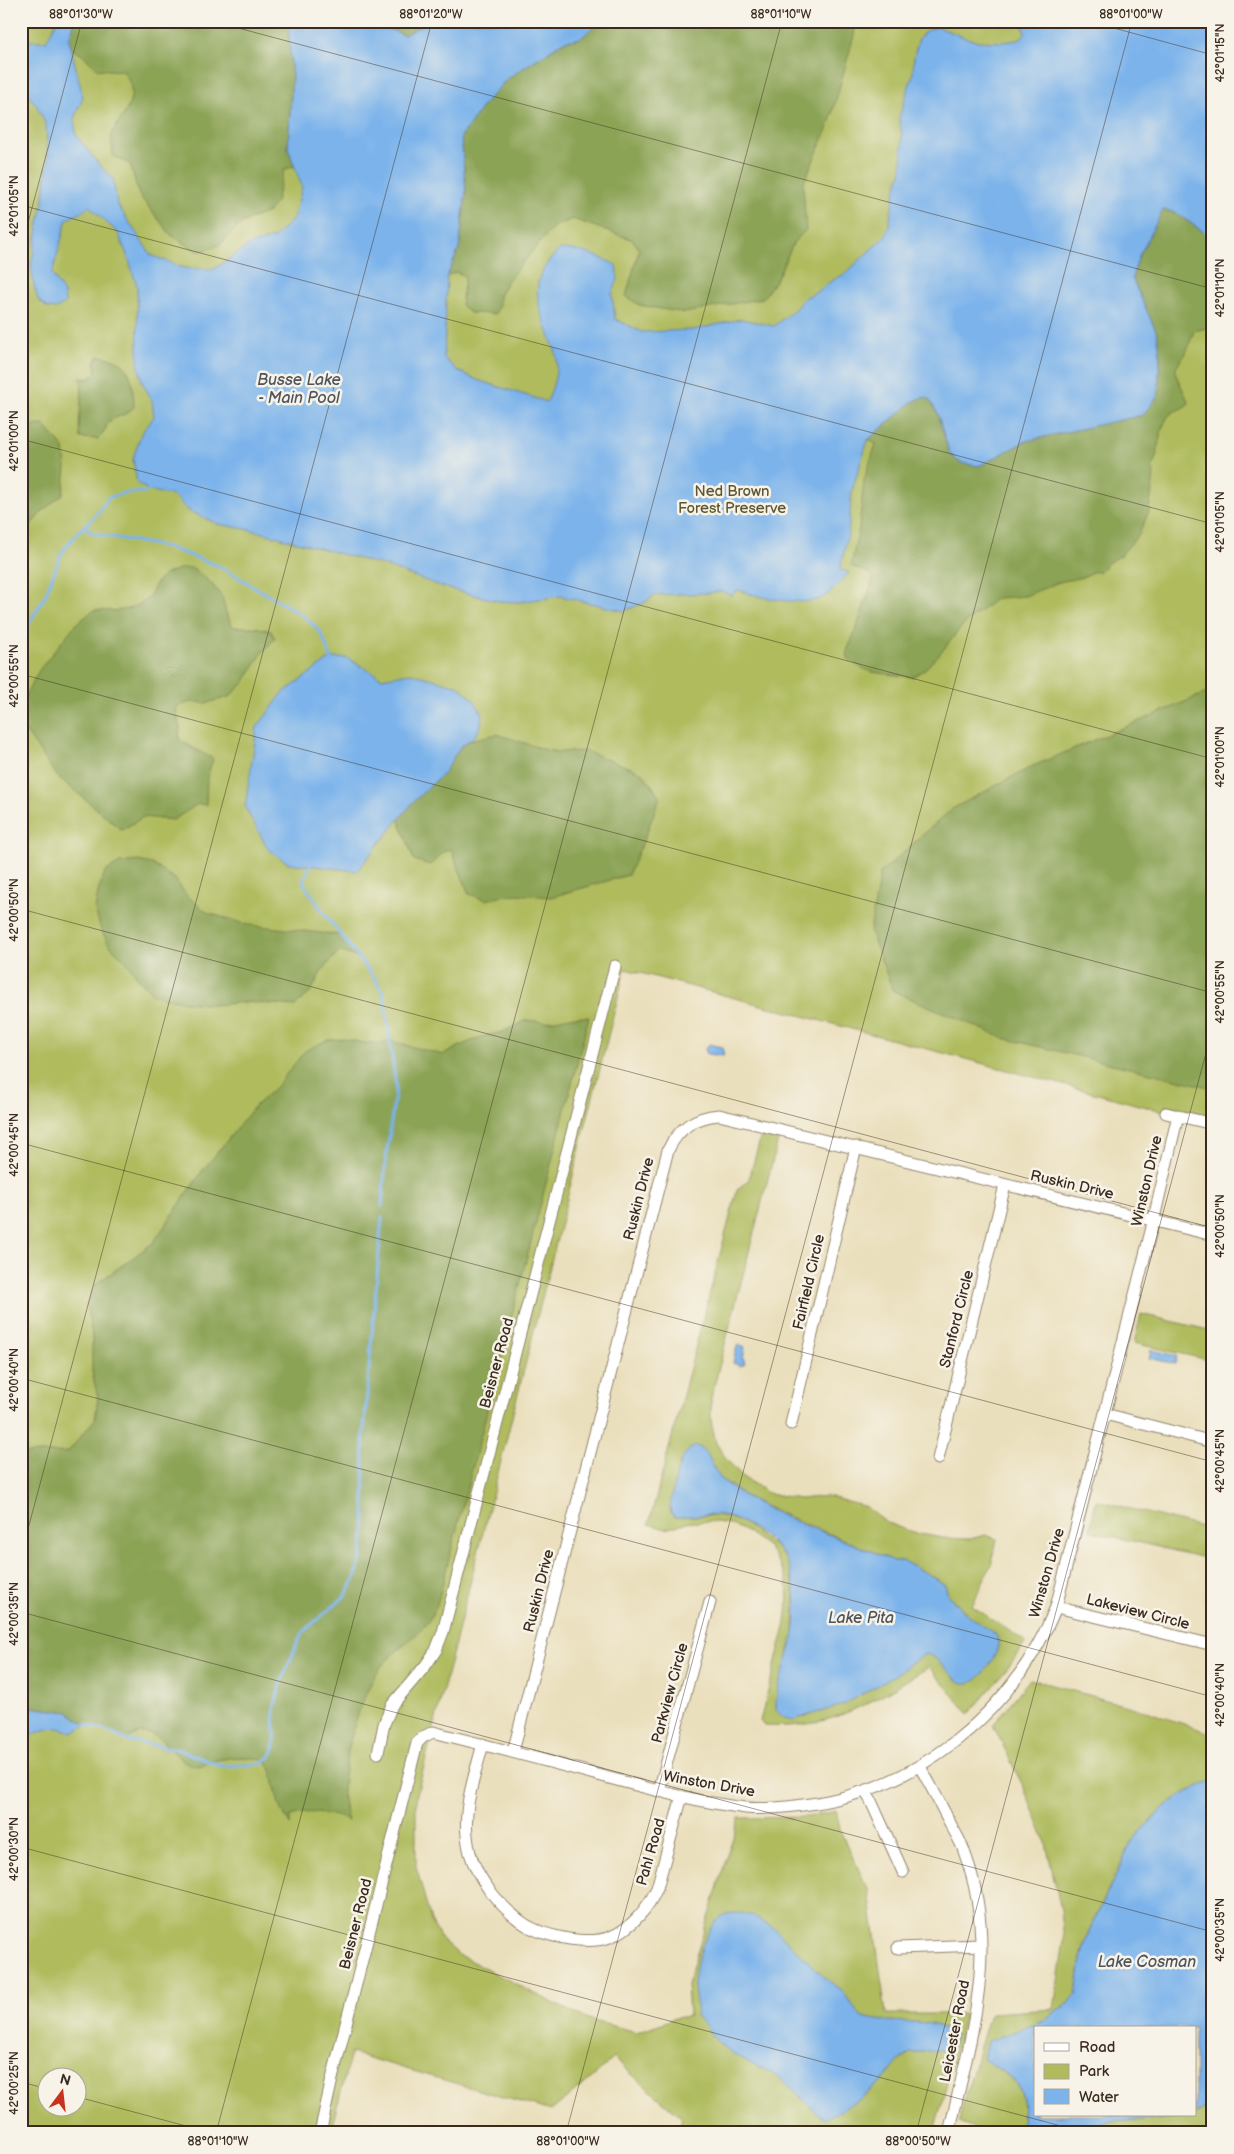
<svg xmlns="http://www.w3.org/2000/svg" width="1234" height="2154" font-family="'Balsamiq Sans',sans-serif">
<rect width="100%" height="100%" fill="#f7f3e8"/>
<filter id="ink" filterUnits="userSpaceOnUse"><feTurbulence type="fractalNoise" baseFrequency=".02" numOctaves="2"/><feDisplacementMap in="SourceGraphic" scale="10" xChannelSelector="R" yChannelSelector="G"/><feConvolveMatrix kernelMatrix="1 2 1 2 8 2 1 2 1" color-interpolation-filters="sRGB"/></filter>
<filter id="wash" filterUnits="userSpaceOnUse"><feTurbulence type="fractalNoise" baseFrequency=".0096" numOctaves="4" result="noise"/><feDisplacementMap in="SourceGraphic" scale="20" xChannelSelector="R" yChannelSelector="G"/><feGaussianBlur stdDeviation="1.12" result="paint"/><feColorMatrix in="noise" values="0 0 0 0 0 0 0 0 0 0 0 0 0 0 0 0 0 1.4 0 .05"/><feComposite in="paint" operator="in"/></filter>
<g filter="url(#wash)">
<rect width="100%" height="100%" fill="#eadfbc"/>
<path fill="#afbb5d" stroke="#75723e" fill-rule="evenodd" d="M21,21h1192v1095l-47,-11 -4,6 -537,-142 -209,829v68l15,55 10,18 18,16 114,58 24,9 40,10 38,-14 14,-2 -2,-31 52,-167 68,-1 29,-6 5,22 28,58 17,123h79l-31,119h-257l5,-15 -69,-60 -15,15 -47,38 -200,-58 -21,80h-309zM48,2076h30v30h-30z
M761,1136l17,4 -67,258v22l5,23 11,17 17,18 24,15 32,6 27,-3 39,11 18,14 26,11 32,6 28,1 15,-4 12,4 -5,23 -20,44 54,36 -18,26 -39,46 -40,-47c-58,34 -94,63 -165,59l-4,-5 26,-98 2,-22 -1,-20 -8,-18 -11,-16 -19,-14 -19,-9 -22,-3 -23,2 -19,6 -17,-5 88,-334 12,-11zM707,1454l6,14 7,10 25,18 30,15 119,50h9l42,24 3,10 29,28 -18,58 -27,-26 -7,-1 -39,27 -82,37 -17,-62 7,-23 1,-32 -4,-26 -4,-15 -10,-12 -34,-26 -25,-7 -43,2 -4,-4 9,-51z
M1141,1314l72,17v30l-79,-18z
M1096,1500l117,30v30l-123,-29z
M1030,1679l116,32 67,23v46l-28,13 -21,14 -32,34 -45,95 -6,23 -5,35 -6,8 -29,20 -54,20 -4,17c34,21 49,31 36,74h-32l-29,-11 32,-109 64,-4 10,-69 -3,-30 -15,-67 -22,-55 -31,-63z
M1213,2106v27h-159l55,-12 50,-2 36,-4v-2z"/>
<path fill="#8ba354" stroke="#636639" d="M75,21h213l4,57 -4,70 6,18 -10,4 -8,32 -8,10 -25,10 -22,22 -14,6 -10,1 -26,-16 -32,-40 -9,-31 -17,-8 -2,-22c14,-23 31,-37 12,-63l-26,-2 -13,-13 -13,-8 -2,-9z
M381,21h48l-25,14 -20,-8z
M600,21h256l-2,14 -25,90 -26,59 3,46 -12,12 -17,36 -14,20 -79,15 -45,-8 -13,-9 13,-46 -6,-10 -60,-21 -20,8 -45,53 -9,16v10l-4,8 -25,-1 -9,-8 4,-29 -9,-4 -9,4 12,-27 7,-58 -5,-54 23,-33 24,-26 57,-37 15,-3z
M1162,210l12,2 39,26v28l-6,12 2,13 4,1v31l-7,5 -12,3 -8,22 -10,14v8l13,28c-7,7 -17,7 -22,15 -9,15 -7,34 -15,49l2,7 -5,37 -10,23 -19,22 -13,7 -7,8 -8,1 -9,5 -24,5 -34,14 -28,2 -34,27 -20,25 -18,19 -13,8 -40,-5 -10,-4 -14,-9 -1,-8 9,-21 17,-51 -3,-5 -19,-8 8,-38 5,-48 12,-36 -8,-4 44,-38 12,-5 5,2 8,13 12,40 7,8 9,4 14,2 47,-25 117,-26 15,-19 2,-44 -3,-19 -25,-56 7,-21z
M98,356c33,2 35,22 36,51l-5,5 -20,9 -4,9 -7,9 -18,-1c-3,-23 4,-39 1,-60l9,1 6,-7 -1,-9z
M21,423l4,3 19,-1 20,23 2,20 -3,26 -17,14 -25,27z
M183,568h10l19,16 10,13 4,16 7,14h20l17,3 5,8 -13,15 -18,30 -15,14 -22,6 -16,-1 -15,5 4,21 -1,12 34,19 -6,18 -1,28 -8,-1 -25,16 -30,-3 -21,13 -65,-54 -36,-51v-22l19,-34 35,-44 19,-15c19,1 40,3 55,-14 3,-3 5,-9 7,-13 6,-9 18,-12 27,-15z
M1213,690v398l-210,-50 -110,-47 -23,-60 10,-58 72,-64 81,-43z
M497,734l49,16 12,2 27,-1 46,17 12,5 17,24 -15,40 -17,38 -77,22 -34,-3 -18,2 -12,4 -18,-6 -18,-45 -6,2 -15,14 -16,-5 -15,-41 15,-18 29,-27 17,-27 10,-7z
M138,861l14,3 23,15 12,17 21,17 41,12 91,10 18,23 -19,-7 -18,21 -10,20 -16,14 -49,-4 -32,3 -29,-3 -31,-7 -16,-17 -12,-17 -16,-15 -9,-16 -6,-20 3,-18 7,-20 15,-9z
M570,1017h19l-152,588c-14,33 -36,37 -56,62 -21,27 -40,97 -38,132 1,7 3,15 5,22 -13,-8 -45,-12 -58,-4v8l-11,-21 -8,-34 -5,-9c-19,-6 -34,-4 -53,0 -5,1 -11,5 -15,5 -27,-1 -38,-51 -72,-26l-23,-11 -17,-4 -18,-13 -47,-6v-252l47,-2 27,-33 3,-21 -6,-26v-38l-6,-29 10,-21 57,-41 50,-73 52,-64 20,-18 30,-37 22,-11 17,-1 20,4h16l11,-2 52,14 21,-11 21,-8 18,-4 24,-12 19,2z"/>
<path fill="#7cb3eb" stroke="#5c6e84" d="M57,21h18l-6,18 14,58 -9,21 2,17 25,32 12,11 4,26 34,51 33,13 30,1 37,-25 23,-6 20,-20 8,-31 -14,-39 4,-70 -4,-57h93l3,6 20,8 25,-14h171l-19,17 -17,3 -56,37 -24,26 -23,33 5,54 -7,58 -12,27 -3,82 14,13 19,9 70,22c6,-14 12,-33 9,-49 -2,-7 -6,-14 -8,-21 -14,-37 -18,-54 12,-83 21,1 37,6 56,16l2,14 -6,15 3,25 27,13 51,-2 48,-11 33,7 20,-16 10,-12 13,-6 14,-11 14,-7 40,-38 4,-11 6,-33 7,-22v-34l-3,-18 14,-44 1,-18 5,-18 8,-8 10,-3 38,14 27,1 17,-2 6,-7 -3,-12h191v217l-39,-26 -11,-2 -24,46 -7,22 25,55 3,19 -2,44 -15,19 -117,26 -47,25 -14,-2 -9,-4 -7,-8 -12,-40 -8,-13 -5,-2 -12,5 -44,38 -16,50 -4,44 -8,36 9,2c-7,9 -18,22 -29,27 -18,7 -62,-1 -81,-9l-4,1 -3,5 -11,-5 -10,2 -57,2 -8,7 -22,9 -64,-15 -40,6 -22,-1 -52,-13 -64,-23 -126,-34 -38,-7 -29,-13 -15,-15 -26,-6 -11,-7 -4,-24 8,-25 13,-17 -2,-17 -10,-18 -4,-20 -1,-76 -9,-29 -10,-24 -29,-27 -8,7 -14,6 -15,55 12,19 1,11 -9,5 -9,-1 -9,-8 -4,-14 -3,-21 13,-68 4,-40 -2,-32 -9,-19 -16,-20v-45h25z
M331,658h16l35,20 28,-5 49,13 15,14 9,14 -3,14 -5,8 -15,11 -17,27 -29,27 -57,70 -69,-8 -20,-14 -23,-42 12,-80 26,-34z
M709,1044l13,3 2,9 -17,-2 -2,-5z
M739,1345l5,1 1,3 -2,9 2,5 -4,3 -8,-3 4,-17z
M1151,1350l26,6 -2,8 -26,-6z
M697,1446c13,5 14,20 22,30 6,8 15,14 24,19 46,28 101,43 151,66h9l32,17 10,7 3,10 13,14 36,27c3,10 0,17 -6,26 -32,51 -41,-5 -66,-8l-39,27 -43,24 -50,15 -9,-2 -8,-8c-1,-27 14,-51 18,-77 4,-21 2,-52 -7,-71 -10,-22 -44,-43 -67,-47 -14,-2 -31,2 -45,2l-4,-4 -1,-6c3,-17 8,-59 27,-61z
M21,1706l47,6 18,13 -14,8c-17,-11 -36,-1 -51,9z
M1213,1780v326l-18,7v-85h-160v87h148l-24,4 -50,2 -55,12h-35c13,-44 -2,-53 -36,-74l4,-18 54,-19 29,-20 6,-8 5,-35 6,-23 45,-95 32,-34 21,-14z
M741,1913l13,3 20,12 49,48 19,15 19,25c33,12 64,-3 94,19l-4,14 -41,4 -9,6 -22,25 -19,15 -35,21c-18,-15 -32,-34 -52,-46 -18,-10 -38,-16 -53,-30 -8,-7 -18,-26 -25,-28 0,-3 2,-7 1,-11 0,-6 -2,-13 -2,-19 0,-19 12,-65 32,-72 5,-1 10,-1 15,-1z"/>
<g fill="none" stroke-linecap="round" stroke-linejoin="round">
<path stroke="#7cb3eb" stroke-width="3" d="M85,525l3,5 8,4 71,13 52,19 85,50 17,17 10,25
M21,638l24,-42 17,-44 17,-21 19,-18 10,-15 16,-5 20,-1 4,-2
M310,866l-7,16 20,30 52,67 9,15 12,93 -10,70 -4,49
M86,1725l17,4 23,11 51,9 44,17 40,-2c22,-12 12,-34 13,-52 1,-14 10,-37 16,-51 4,-10 7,-22 15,-30 26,-27 45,-27 55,-69 10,-43 1,-90 4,-133l18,-212"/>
</g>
</g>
<g filter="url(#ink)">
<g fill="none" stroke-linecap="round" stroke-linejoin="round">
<g stroke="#92846d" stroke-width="13">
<path id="minor" d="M1166,1113l47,11
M1105,1414l108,28
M791,1424l65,-277
M938,1459l67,-274
M1056,1607l157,38
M483,1744c-10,38 -23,70 -13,109 7,25 28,51 49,67 19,16 68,26 91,17 21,-8 39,-30 47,-49l25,-92
M513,1752l155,-602c11,-22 26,-33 51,-35l494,120
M378,1753l6,-29 8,-19 34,-40 10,-15 7,-18 172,-666
M920,1767c11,18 20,37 30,56 5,10 12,20 15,31 35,95 5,186 -16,279
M659,1791l51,-189
M865,1791l6,10 32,71
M898,1948l83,-3
M320,2133l12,-54 85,-336 6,-6 10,-5c56,14 111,28 165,43 49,13 98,27 148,33 19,2 39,-1 57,-3 114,-14 210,-92 253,-198l95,-376 27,-116"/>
</g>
<use href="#minor" stroke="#fff" stroke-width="11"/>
</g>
</g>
<path fill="none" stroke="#3b2a1e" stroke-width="1" stroke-opacity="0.45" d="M212,21l1001,268M1088,21l125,34M21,205l1192,319M21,249l61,-228M21,439l1192,320M21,674l1192,319M21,909l1192,319M21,1143l1192,319M21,1378l1192,319M21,1555l411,-1534M21,1612l1192,320M21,1847l1066,286M21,2082l27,7M78,2097l134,36M216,2133l566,-2112M566,2133l566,-2112M916,2133l297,-1106"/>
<g text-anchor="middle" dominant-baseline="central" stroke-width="5" stroke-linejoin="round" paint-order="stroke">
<g font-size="15" fill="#5e5631" stroke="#f7f3e8">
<text x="732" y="491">Ned Brown<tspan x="732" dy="17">Forest Preserve</tspan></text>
</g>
<g font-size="15" fill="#3b2a1e" stroke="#f7f3e8">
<text transform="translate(1147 1181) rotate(-77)">Winston Drive</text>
<text transform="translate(1072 1185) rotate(13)">Ruskin Drive</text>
<text transform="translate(639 1199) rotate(-76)">Ruskin Drive</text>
<text transform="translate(809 1282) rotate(-77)">Fairfield Circle</text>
<text transform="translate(957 1319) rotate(-76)">Stanford Circle</text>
<text transform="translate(497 1363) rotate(-75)">Beisner Road</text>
<text transform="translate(1047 1573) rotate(-74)">Winston Drive</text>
<text transform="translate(539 1591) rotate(-76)">Ruskin Drive</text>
<text transform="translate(1138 1612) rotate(14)">Lakeview Circle</text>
<text transform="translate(670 1693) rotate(-75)">Parkview Circle</text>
<text transform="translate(709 1784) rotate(10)">Winston Drive</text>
<text transform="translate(651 1852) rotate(-74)">Pahl Road</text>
<text transform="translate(356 1924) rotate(-76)">Beisner Road</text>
<text transform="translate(955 2031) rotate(-79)">Leicester Road</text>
</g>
<g font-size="16" font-style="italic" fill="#4e535c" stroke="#f7f3e8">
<text x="299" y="380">Busse Lake<tspan x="299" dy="18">- Main Pool</tspan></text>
<text x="861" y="1618">Lake Pita</text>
<text x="1147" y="1962">Lake Cosman</text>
</g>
</g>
<rect width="1234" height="2154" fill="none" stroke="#f7f3e8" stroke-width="55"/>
<rect x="1034" y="2026" width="162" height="90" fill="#f7f3e8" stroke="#aca397"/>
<rect x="1044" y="2043" width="25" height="8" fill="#ffffff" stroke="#aca397"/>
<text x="1079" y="2052" font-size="15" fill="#3b2a1e">Road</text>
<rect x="1044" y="2064" width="25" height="15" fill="#afbb5d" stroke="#aca397"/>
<text x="1079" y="2076" font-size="15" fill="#3b2a1e">Park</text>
<rect x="1044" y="2089" width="25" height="15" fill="#7cb3eb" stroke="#aca397"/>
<text x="1079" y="2102" font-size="15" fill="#3b2a1e">Water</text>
<g transform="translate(62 2092) rotate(15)"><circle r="24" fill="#f7f3e8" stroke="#aca397"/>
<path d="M0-4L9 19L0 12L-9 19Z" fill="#c8321e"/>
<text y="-8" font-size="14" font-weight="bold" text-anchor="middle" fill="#3b2a1e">N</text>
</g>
<rect x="28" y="28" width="1178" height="2098" fill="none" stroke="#3b2a1e" stroke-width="2"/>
<g font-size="12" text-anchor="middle" fill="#3b2a1e">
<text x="81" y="18">88°01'30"W</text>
<text x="431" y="18">88°01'20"W</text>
<text x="781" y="18">88°01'10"W</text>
<text x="1131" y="18">88°01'00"W</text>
<text transform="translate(1220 53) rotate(-90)" y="4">42°01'15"N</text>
<text transform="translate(14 206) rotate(-90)" y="4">42°01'05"N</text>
<text transform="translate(1220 288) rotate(-90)" y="4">42°01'10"N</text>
<text transform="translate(14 441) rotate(-90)" y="4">42°01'00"N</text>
<text transform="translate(1220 522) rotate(-90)" y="4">42°01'05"N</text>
<text transform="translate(14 676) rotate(-90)" y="4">42°00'55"N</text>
<text transform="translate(1220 757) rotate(-90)" y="4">42°01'00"N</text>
<text transform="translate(14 910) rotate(-90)" y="4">42°00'50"N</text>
<text transform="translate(1220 992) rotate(-90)" y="4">42°00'55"N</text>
<text transform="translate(14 1145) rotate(-90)" y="4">42°00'45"N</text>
<text transform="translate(1220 1226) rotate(-90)" y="4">42°00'50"N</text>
<text transform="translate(14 1380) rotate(-90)" y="4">42°00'40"N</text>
<text transform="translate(1220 1461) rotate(-90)" y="4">42°00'45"N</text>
<text transform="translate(14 1614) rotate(-90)" y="4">42°00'35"N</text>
<text transform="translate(1220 1695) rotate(-90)" y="4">42°00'40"N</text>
<text transform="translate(14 1849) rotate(-90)" y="4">42°00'30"N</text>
<text transform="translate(1220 1930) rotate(-90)" y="4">42°00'35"N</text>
<text transform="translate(14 2083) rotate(-90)" y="4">42°00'25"N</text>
<text x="218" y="2145">88°01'10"W</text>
<text x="568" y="2145">88°01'00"W</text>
<text x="918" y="2145">88°00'50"W</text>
</g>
</svg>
